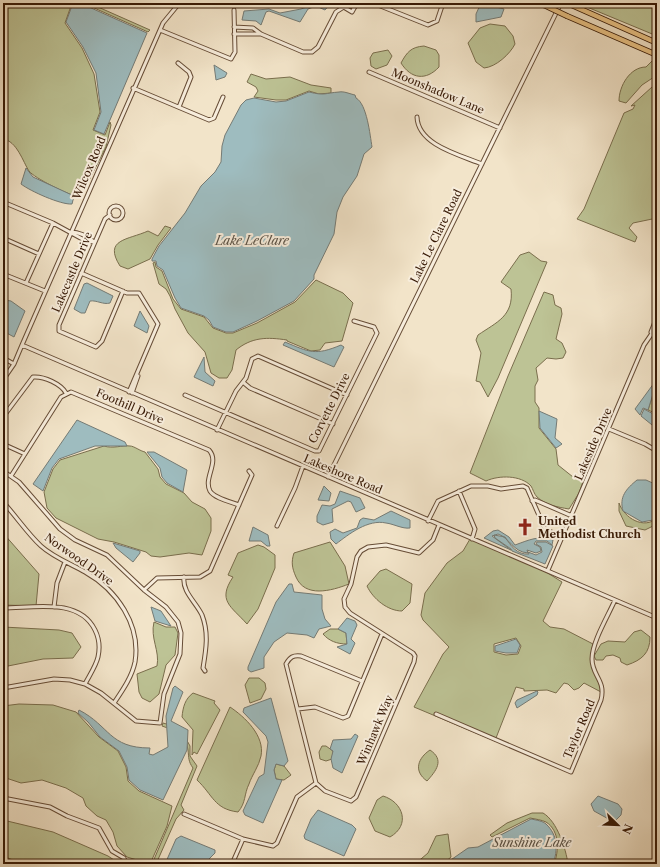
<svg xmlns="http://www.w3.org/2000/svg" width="660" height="867" font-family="'Libre Caslon Text',serif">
<rect width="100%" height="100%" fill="#f2e4c9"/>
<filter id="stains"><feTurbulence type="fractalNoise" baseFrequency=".005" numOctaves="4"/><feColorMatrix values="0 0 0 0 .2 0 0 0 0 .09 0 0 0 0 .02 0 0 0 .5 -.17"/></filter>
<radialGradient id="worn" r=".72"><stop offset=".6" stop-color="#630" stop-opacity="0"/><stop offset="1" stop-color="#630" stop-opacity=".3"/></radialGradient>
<path fill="#bdc395" stroke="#7a6e4d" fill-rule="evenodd" d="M3,3h69l-7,20 17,25 12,26 6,38 -7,18 12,5 5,-13 1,3 -5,22 -24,47c-2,1 -4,2 -6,2 -7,-1 -42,-18 -47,-25 -6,-9 -12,-30 -26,-32z
M83,3h6l61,27 -2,2z
M588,3h69v33l-70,-29z
M490,24l15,2 8,10 2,8c-5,10 -19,23 -31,24l-8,-6 -8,-19 12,-15z
M424,46l12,4 3,5v12c-13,14 -28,12 -38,-4 6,-11 10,-16 23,-17z
M388,50l4,6 -5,9 -11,4 -5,-3 -1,-8 3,-5z
M652,61l5,3v11l-15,10 -16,18 -7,-2c0,-15 11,-34 27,-34z
M251,74l15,5 24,-2 21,8 20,3v5l-12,1 -10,-3 -23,9h-10l-22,-3 4,-6 -2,-4 -9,-5z
M657,86v132l-24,5 -4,5 8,9 -2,5 -58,-23 7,-10 40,-96 9,-4 2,-4 -4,1 21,-19z
M165,226l6,2 -13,17 -8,14 -22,10 -8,-3c-17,-27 8,-26 28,-35l10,5z
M529,252l12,9 6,1 -49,116 -10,19 -8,-15 -4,-1 5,-28 -5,-13 2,-5c19,-13 36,-19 33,-46l-10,-7 19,-27z
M155,262l1,5 6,4 11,28 8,10 23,8 9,11 13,5h7l24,-10 38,-21 21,-22 27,13 10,10 -11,38 -17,2 -5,7 -9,1 -24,-10v-1c-20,-3 -35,-3 -51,10l-4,20 -5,8h-8l-8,-5 -6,-21 -17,-19 -13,-24 -5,-13 -4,-7 -7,-5 -6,-21z
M544,292l9,3 2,10 6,3 1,6 -6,25 6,4 4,9 -3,6 -7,1 -9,-1 -11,10 2,12 -3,6v16l4,6v20l17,21 2,16 15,12 11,2 -5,14 -10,16c-12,-2 -23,-4 -32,-12 -3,-3 -4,-8 -6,-11 -10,-11 -32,-11 -45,-5l-16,-8 38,-97z
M653,394l4,1v19l-9,-4z
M104,446c9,3 18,-1 26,0 4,0 10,5 15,6l13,17 2,8 6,7 18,9 8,9 13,7 6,9v13l-9,24 -13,-2 -29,4 -9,-1 -5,-4 -32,-10 -16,-3 -42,-21 -9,-10 -3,-16 9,-23 7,-9z
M619,503c5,15 25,27 38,15v6l-12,6 -19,-4 -7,-15z
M3,533l36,41 -3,32 -33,-1z
M470,539l76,33 16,10 -19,39 7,6 14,2 29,15c-7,25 5,27 8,48l-17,-9 -5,5 -5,2 -6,-6 -4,-1 -8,10 -9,-3 -23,1v-2l-8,-2 -20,51 -5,-2 -1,2 5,3 -81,-34 29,-53 6,-7 -26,-27 -2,-5 4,-22 22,-30 16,-12zM516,638l5,8 -3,8 -12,1 -12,-3v-8z
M330,542l15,24 4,18c-18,7 -44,14 -53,-7 -4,-9 -5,-15 -2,-24z
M258,545l6,2 11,8v13l-17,41 -11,15c-16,-18 -30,-23 -14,-47l-5,-2 10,-22z
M386,569l26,15 -2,19 -8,8c-14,0 -29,-12 -35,-25l13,-15z
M154,622l12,5h9l3,6 -3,22 -9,10 -7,29 -9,8 -8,-4 -3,-6 -2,-18 20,-8c3,-15 -7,-28 -3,-44z
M3,627l56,3 13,3 9,14 -8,11 -30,1 -40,8z
M330,629h8l8,4 1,11c-10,0 -18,-3 -24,-10z
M641,630l9,7c0,16 -8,23 -23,28l-6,-3 -1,-4 -7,-3 -7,1 -3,4h-7l-2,-4 7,-12 7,-3 17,1 9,-10z
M249,678h10l6,5 1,6 -5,10 -11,4 -5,-18z
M193,693l22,8 -1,2 6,7 -23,44 -3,-2 -2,3 1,-25 -11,-13c1,-10 3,-18 11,-24z
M19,704l34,1 23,7 23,25 19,14 8,16 2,14 11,10 33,15 -5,20 -17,38 -23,-7 -10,-11 -4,-14 -7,-12 -9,-4 -11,-10 -3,-8 -17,-10 -24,-8 -21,3 -18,-6v-71z
M230,707c15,10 35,29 31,49 -2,10 -9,19 -12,28 -5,10 -3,19 -11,28 -24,-3 -25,-17 -41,-32z
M163,723l17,5 10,18v10l7,10 -16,39 3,5 -8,9 -20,45h-4l41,-96c-5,-7 -4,-10 -5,-18 -1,-14 -14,-20 -26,-24z
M322,746h4l7,5 -1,8 -6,2 -6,-2 -1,-7z
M430,750c15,10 6,21 -3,31 -14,-10 -9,-23 3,-31z
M276,764l8,2 7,9 -7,5 -8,-1 -2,-9z
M383,796c20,6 28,29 7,41l-15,-6 -6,-13 8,-18z
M532,813h11c14,8 23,36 25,51h-14c5,-13 6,-33 -8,-42 -4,-2 -11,-3 -16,-4l-38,19 -2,-2 17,-12z
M3,820l50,12 55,24 12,8h-97l-20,-8z
M448,834l3,23 -8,7h-28l13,-11 8,-17z"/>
<path fill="#9ebcbf" stroke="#757b75" d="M73,3h7l67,30 -43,101 -10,-4 7,-18 -5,-39 -13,-26 -17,-25z
M317,3h14l-6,7 -9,-4 -8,3 -8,13 -31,-11 -3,1 -5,13 -5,-4 -14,-1 2,-9 25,-2 11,4 21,-4z
M481,3l23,6 -3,8 -25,5v-8z
M214,65l13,8 -2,4 -9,3z
M309,92c16,4 16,1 30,0 5,-1 11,2 16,3l1,3c11,6 14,37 16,49l-8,7 -7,22 -14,21 -6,15 -3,22 -20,41v4l-20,22 -37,20 -24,11h-7l-13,-5 -4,-7 -5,-4 -23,-8 -6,-10 -12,-28 -6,-4 -1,-5h-4v-2l7,-13 26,-33 16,-27 14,-14 6,-10 1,-16 3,-11 16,-30 5,-5 8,-2 22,4 10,-1z
M26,168l7,9 41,19 -2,8c-11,1 -42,-13 -51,-20z
M87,283l26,13 -3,7c-7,2 -13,-3 -20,-2l-5,12h-4l-7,-4 10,-25z
M5,300l6,1 14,10 -11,26 -11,-6v-26z
M140,311l9,15 -2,7 -13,-7z
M285,342c24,10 30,14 56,3l3,2 -10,20 -51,-22z
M204,357l1,15 10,9 -2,5 -19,-9z
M657,379v16l-4,-1 -5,16 -5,-2 -3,7 -5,-6z
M644,409l13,7v13l-16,-13z
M539,411l18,8 -2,19 7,6 -6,4 -16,-20z
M77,420l48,22 2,4h-32l-36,13 -7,9 -9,23 -10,-7z
M147,452h7l33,18 -4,22 -16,-9 -5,-6 -2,-9z
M637,480h9l11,5v31l-4,4 -11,2 -19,-11c-4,-14 3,-22 14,-31z
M324,486l7,7 -2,8 -11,-1z
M340,491l20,7 5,10 -9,4 -5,-10 -3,-1 -16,8 1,13 -10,3 -6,-3v-6l5,-11 8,1 5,-2z
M391,511l19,9v8c-8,1 -16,-4 -24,-5 -18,-4 -37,11 -50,21l-5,-5 -1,-7 5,-3 8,4 14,-5 3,-8 3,-2 11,2z
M253,527l15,8 2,11h-3l-6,-5h-12z
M498,530l11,7 6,8c14,-5 24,-10 38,-5l-1,5 -5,-4h-11l-2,3 6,3 1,4 -5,2 -9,-3 1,3c-15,-1 -18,-15 -30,-19l-6,2 19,14 -27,-12 9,-7z
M494,535l11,2c6,9 12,18 24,17l-1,-2 8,3 6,-3 -1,-5 -5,-3 1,-2h9l7,4 -8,18 -33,-13 -1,-2 -16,-11z
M113,543l27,8v2l-7,9 -17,-14z
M289,584h3l2,8 28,3v14l3,10 6,7 -12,3 -5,9 -7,-3 -20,-2 -13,9 -10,15v11l-13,4 -3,-2v-3l28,-65z
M151,607l10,4 10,15 -16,-5z
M347,618l8,3 2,4 -6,14 4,4 -5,11 -13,-7 10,-3 -1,-11 -8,-4z
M516,639l4,6 -3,8h-11l-11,-2v-5z
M175,686l8,6 -12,29 17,9 -1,20 -24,50 -23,-10 -11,-10 -2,-13 -8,-16 -19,-14 -12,-15 -10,-9 1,-3c31,16 30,38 71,38l-1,6 4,1 15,-8 -2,-31 7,-28z
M537,691l1,1 -1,3 -20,13 -2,-5 2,-3z
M271,698l17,63 -4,5 -8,-2 -2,6 2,9 6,1 -19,43 -18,-8 -2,-4 16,-34 5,-3 4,-32 -2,-6 -23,-24 1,-4z
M355,734l3,2 -16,37 -9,-5 -2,-9 2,-8 -3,-2 3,-9 18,-1z
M598,796l20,8 4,5 -1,6 -7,7 -20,-11 -3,-7z
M318,810l34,15 4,4 -12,27 -39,-17 -1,-3 7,-17z
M531,819c5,1 12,2 15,5 12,11 12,26 7,40h-108l23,-16 10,-1z
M181,836l34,14v3l-11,11h-39l11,-25z"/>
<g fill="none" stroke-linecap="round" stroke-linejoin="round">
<g stroke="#664c36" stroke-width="5">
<path id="minor" d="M373,3l55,22 9,-4 6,-18
M342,6l10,6 5,-9
M234,27l19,1 8,6h-27
M160,30l71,29 4,-7 -1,-42
M261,34l42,18h9l6,-5 18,-35 14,-9
M178,63l11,9 2,5 -12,30
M369,72l131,56
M133,88l76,32 5,-2 9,-21
M417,117c1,28 43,38 65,47
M3,202l50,21 33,18 8,1
M109 213a7 7 0 1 1 14 0a7 7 0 1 1-14 0Z
M110,215l-5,4 -46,106v6l37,16 6,-6 21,-50
M71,232c9,0 16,4 23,10
M3,238l36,16
M81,273l46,20h12l19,31 -29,68
M3,274l42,17
M26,283l27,-60
M651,332l6,-15
M22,345l635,273
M3,358l11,6
M3,380l11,-16 8,-19 141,-322 14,-17
M244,383l6,5 83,36
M132,393l6,-17
M185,395l130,56h4l58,-118 -3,-6 -20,-6
M3,417l30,-40c11,-1 28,7 33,16
M609,429l36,15 12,7
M217,430l19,-39 10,-13 6,-19 6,-3 89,39
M3,444l22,10
M3,471l16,11 41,47 15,11 32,15 37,35 22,17 12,15 3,11 -1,21 -16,40 -4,29 -24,-2 -35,-28 -16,-9 -15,-4 -16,-1 -51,9
M11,476l50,-79 10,-5 138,58c11,12 -6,28 1,41 4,7 21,11 29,14
M328,477l233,-474
M459,491l16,38 -3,10
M532,501l3,-1 37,16
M3,502c13,14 24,31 38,44 12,11 30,18 44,26 32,18 56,53 50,90 -3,15 -13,29 -21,41
M428,521l10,-20 33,-15h17l13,3 22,-3 4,2 18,41 17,8
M277,526l18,-38 8,-22
M548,570l96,-225 13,-19
M184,577c-2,15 12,25 18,38 7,18 4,35 1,53l2,3
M144,590l13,-12 43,-1 10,-6 42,-96 -3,-4
M54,607l3,-24 8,-21
M3,608c30,0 76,-11 92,22 4,8 5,18 3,27 -2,9 -9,19 -13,27
M362,681l-61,-25c-8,-1 -11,1 -15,8l30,119 9,8 26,10 5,-4 58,-135 1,-6 -2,-3 -63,-40 -5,-6 -1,-8 7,-15 6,-27 4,-6 7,-4 18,-2 33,8 14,-13 6,-15
M298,709l17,-2 28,11 5,-2 34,-82
M436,714l135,58 30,-72c5,-20 -9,-24 -9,-41 0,-17 16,-43 23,-59
M3,798l47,9 17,9 32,12 13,23 12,7 2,6
M184,814l59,25 30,7 4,-3 20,-46 19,-14
M232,864l11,-25
M347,864v-1"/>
</g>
<g stroke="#371905" stroke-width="6">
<path id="highway" d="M140,3l20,2
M537,3l9,3
M567,3l90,40
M196,5l16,-2
M567,16l90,39"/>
</g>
<use href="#minor" stroke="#f7eddc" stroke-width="3"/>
<use href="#highway" stroke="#e9c284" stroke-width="4.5"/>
<g stroke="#371905" stroke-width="6" stroke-linecap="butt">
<path id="highway-bridge" d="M160,5h36
M546,6l21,10"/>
</g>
<use href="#highway-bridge" stroke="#e9c284" stroke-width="4.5"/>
</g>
<defs>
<g id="church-bare" transform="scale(1.38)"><path d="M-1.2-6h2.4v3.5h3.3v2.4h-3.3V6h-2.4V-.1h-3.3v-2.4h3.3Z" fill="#8f2418" stroke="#f7eddc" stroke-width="2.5" paint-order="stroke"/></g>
</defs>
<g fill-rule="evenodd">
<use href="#church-bare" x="525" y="527"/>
</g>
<g text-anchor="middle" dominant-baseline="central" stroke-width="4" stroke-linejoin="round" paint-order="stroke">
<g font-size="11" fill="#371905" stroke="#f7eddc">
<text transform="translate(438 91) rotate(23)">Moonshadow Lane</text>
<text transform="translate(89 168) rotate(-67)">Wilcox Road</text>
<text transform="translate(436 236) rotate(-64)">Lake Le Clare Road</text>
<text transform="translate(72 272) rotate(-67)">Lakecastle Drive</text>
<text transform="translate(130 406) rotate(23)">Foothill Drive</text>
<text transform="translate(329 408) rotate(-63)">Corvette Drive</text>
<text transform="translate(593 444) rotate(-67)">Lakeside Drive</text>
<text transform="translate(343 474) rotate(23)">Lakeshore Road</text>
<text transform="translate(79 559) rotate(35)">Norwood Drive</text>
<text transform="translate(579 729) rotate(-67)">Taylor Road</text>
<text transform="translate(375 730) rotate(-67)">Winhawk Way</text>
</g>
<g font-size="11" font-weight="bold" fill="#371905" stroke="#f7eddc" text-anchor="start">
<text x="538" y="521">United<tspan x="538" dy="13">Methodist Church</tspan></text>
</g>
<g font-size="12" font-style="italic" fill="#5b5246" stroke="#f7eddc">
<text x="252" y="240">Lake LeClare</text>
<text x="532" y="842">Sunshine Lake</text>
</g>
</g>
<rect width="660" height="867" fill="none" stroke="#f2e4c9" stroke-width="16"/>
<rect x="4" y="4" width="652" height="859" fill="none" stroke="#371905" stroke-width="2"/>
<rect x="8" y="8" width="644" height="851" fill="none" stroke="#371905"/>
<g transform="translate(618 825) rotate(113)" stroke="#f7eddc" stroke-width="3" paint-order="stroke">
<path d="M0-3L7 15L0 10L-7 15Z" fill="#371905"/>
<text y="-6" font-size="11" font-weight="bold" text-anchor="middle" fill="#371905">N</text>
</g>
<rect width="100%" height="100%" filter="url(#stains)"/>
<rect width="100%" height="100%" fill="url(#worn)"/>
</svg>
